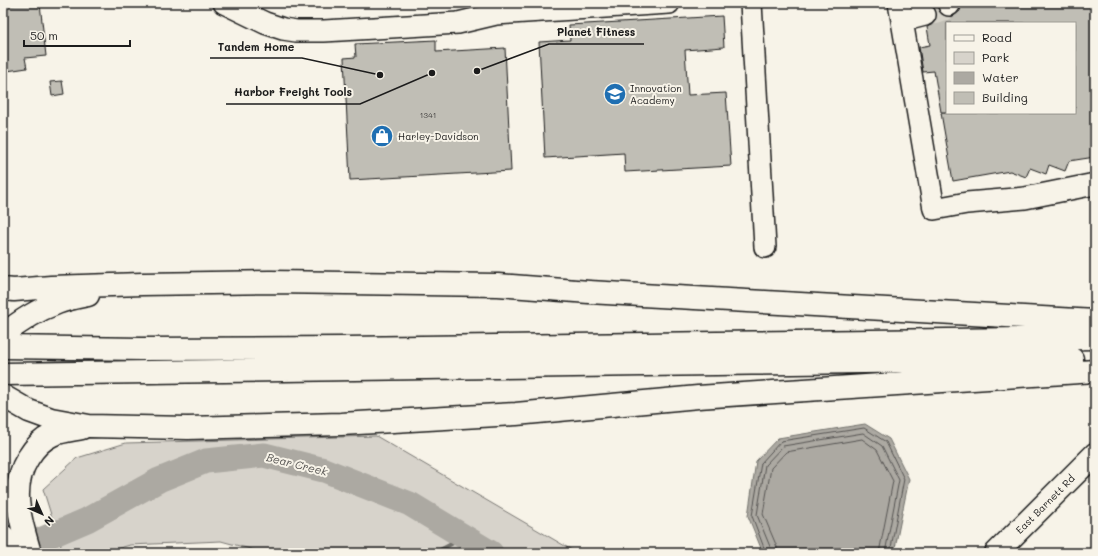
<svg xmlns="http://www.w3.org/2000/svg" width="1098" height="556" font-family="Mali,sans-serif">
<rect width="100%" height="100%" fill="#f7f3e8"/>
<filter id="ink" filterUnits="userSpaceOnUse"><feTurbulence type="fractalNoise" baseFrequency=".025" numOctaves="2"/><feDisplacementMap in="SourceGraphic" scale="8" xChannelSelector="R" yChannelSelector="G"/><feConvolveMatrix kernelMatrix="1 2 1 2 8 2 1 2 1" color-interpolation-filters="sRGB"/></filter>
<g filter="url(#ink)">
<path fill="#d7d3cb" stroke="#7a7874" d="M376,436l201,117h-312l-44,-12 -91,4 -28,8h-39l-20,-64 34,-31 49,-15z"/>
<path fill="#aca9a2" stroke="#72716c" d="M865,424l24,15 20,40 -15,74h-131l-15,-37 8,-55 22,-23z"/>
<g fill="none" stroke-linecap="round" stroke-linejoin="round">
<path stroke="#565452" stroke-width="1" d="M766,553l-14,-37 9,-53 20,-22 83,-13 22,14 18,37 -14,74
M771,553v-4l-14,-34 8,-50 18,-19 80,-13 19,13 17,34 -14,73
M777,553v-6l-14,-33 8,-46 15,-16 76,-13 15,11 16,31 -14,72"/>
<path stroke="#72716c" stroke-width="4" d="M434,553l31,-16"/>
<path stroke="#aca9a2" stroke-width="25" d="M10,553l77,-33 72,-40 47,-19 58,-6 60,15 86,34 81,49"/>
</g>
<path fill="#c0beb5" stroke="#1c1c1c" d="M29,3h2v2l9,-1 6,52 -21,2 2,10 -20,3 -1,-10h-3v-55z
M962,3h133v154l-26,4 -4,10 -16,-6 -3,9 -16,-6 -4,9 -16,-6 -57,10 -12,-68h134v-90h-128v89h-6l-7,-41 -11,1 -4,-25 11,-2 -3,-18 6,-3 3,-5 1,-7 -3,-4 4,-1 1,5 4,4 7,1 5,-2 5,-4z
M722,16l2,31 -39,3 3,45 38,-2 5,73 -106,6 -1,-19 -79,5 -6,-116 31,-2 -1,-15z
M436,40v12l69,-4 6,123 -161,9 -6,-122 12,-1 -1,-13z
M62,81l2,13 -12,2 -2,-14z"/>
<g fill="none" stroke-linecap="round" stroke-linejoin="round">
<path stroke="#d6d3c9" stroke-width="21" stroke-dasharray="21 10" stroke-linecap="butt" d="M925,15c9,-1 19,-1 24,-10"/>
<g stroke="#1c1c1c" stroke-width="24">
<path id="minor" d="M224,3l41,20 18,6 13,2h28l134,-8 38,-9 173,-11
M751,3l14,244
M899,3l35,206 33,-6 58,-5 70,-14
M949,5l1,-2
M902,21l23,-6"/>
</g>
<g stroke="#1c1c1c" stroke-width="25">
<path id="major" d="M3,536l6,17
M996,553l99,-99"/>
</g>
<g stroke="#1c1c1c" stroke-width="25">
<path id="highway" d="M3,289l11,1 37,-3 91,-3 128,-2 228,3 91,7 506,29
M3,335c16,-13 34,-25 54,-32 10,-4 21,-6 31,-8
M3,347l138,2 205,-1 749,-10
M3,374l1069,-15
M3,396l26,15 22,8 38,7 99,2 153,-4 175,-10 182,-17 397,-26
M30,553c-9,-31 -21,-65 -2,-95 6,-10 13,-18 24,-23 9,-4 20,-5 30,-7"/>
</g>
<use href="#minor" stroke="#f7f3e8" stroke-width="21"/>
<use href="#major" stroke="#f7f3e8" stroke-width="22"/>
<use href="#highway" stroke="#f7f3e8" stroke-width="22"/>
</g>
</g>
<defs>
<g id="school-disc" transform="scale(1.15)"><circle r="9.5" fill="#1f6fb2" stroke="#f7f3e8"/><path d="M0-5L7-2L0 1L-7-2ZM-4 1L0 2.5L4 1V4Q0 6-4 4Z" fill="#fff"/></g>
<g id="shop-disc" transform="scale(1.15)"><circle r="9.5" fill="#1f6fb2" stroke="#f7f3e8"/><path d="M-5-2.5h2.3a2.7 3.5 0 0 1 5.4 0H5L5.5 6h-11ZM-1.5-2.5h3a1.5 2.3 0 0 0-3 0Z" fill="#fff"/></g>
</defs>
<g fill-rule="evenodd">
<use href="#school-disc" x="615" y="94"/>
<use href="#shop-disc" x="382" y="136"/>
</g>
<g text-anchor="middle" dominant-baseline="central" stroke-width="4" stroke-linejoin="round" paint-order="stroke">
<g font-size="8" fill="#454442">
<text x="428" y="115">1341</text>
</g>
<g font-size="10" fill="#1c1c1c" stroke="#f7f3e8" text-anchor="start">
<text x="630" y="88">Innovation<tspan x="630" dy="12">Academy</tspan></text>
<text x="398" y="136">Harley-Davidson</text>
</g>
<g font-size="10" fill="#1c1c1c" stroke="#f7f3e8">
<text transform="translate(1045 504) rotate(-45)">East Barnett Rd</text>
</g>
<g font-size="11" font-style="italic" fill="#565452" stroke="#f7f3e8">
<text transform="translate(297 464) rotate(14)">Bear Creek</text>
</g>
</g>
<path fill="none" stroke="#1c1c1c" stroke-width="1.5" d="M477 71L549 44H644M380 75L302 58H210M432 73L360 104H226"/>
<g fill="#1c1c1c" stroke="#f7f3e8" stroke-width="1.5">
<circle cx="477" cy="71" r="4"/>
<circle cx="380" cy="75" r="4"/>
<circle cx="432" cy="73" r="4"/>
</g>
<g font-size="11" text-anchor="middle" font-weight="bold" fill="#1c1c1c" stroke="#f7f3e8" stroke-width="4" stroke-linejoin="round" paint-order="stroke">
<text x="596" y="36">Planet Fitness</text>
<text x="256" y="51">Tandem Home</text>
<text x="293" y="96">Harbor Freight Tools</text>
</g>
<rect width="1098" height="556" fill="none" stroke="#f7f3e8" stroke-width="16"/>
<rect x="8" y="8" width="1082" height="540" fill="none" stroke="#1c1c1c" stroke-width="1.5" filter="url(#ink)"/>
<rect x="946" y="22" width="130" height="92" fill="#f7f3e8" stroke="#9f9d96"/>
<rect x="954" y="35" width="20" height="6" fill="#f7f3e8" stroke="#9f9d96"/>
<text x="982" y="42" font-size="12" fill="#1c1c1c">Road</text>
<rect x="954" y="52" width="20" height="12" fill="#d7d3cb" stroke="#9f9d96"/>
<text x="982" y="62" font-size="12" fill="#1c1c1c">Park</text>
<rect x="954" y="72" width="20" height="12" fill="#aca9a2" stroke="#9f9d96"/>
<text x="982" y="82" font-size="12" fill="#1c1c1c">Water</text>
<rect x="954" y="92" width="20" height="12" fill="#c0beb5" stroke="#9f9d96"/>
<text x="982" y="102" font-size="12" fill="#1c1c1c">Building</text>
<g transform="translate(42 514) rotate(135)" stroke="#f7f3e8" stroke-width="3" paint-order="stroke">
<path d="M0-3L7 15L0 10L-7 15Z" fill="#1c1c1c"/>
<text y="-6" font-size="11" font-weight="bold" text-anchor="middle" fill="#1c1c1c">N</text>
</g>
<path d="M24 40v6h106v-6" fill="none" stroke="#1c1c1c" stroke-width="2"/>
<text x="30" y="40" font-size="12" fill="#1c1c1c" stroke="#f7f3e8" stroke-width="3" paint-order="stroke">50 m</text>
</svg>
